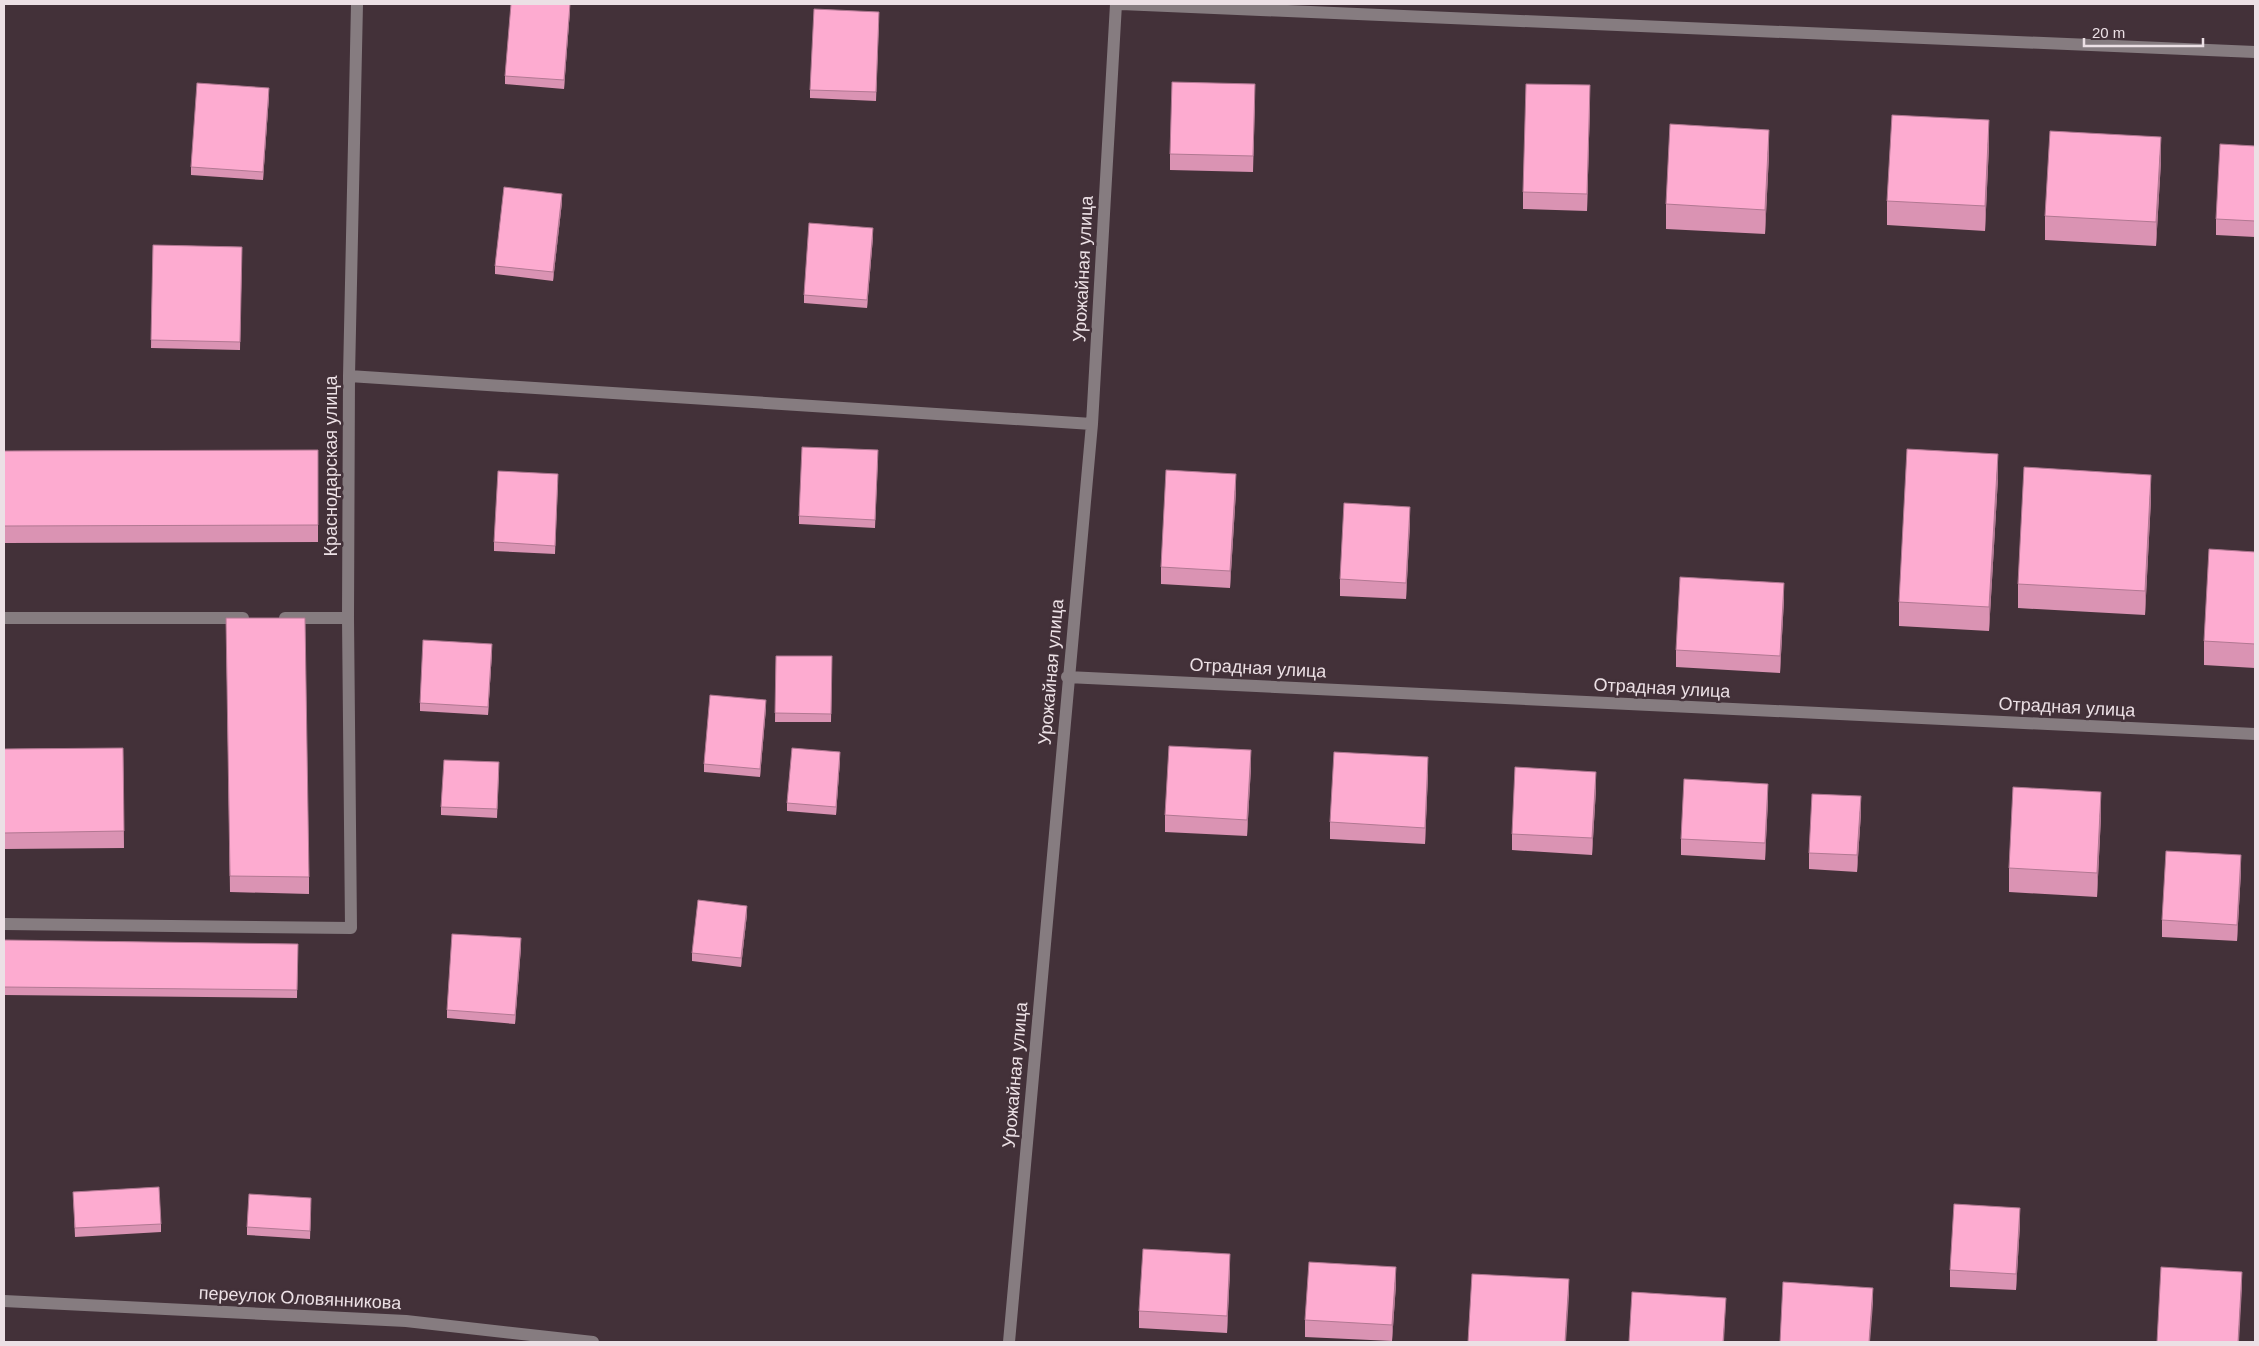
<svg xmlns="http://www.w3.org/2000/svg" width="2259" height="1346" font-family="Helvetica,sans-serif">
<rect width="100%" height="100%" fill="#433139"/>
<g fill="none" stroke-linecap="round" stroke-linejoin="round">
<path stroke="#867c80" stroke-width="12" d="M1121,4l1134,48
M349,376l743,48
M4,618h239
M285,618h63
M1067,677l1188,57
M4,924l347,4 -3,-310 1,-242 8,-372
M4,1301l402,20 187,21
M1009,1342l83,-918 24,-420"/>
</g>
<path fill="#da93b3" d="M570,10l-6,79 -59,-5v-8z
M879,20l-3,81 -66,-3v-8z
M269,96l-6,84 -72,-5v-8z
M1255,100l-2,72 -83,-2v-16z
M1590,102l-3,109 -64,-2v-17z
M1989,145l-4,86 -98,-6v-24z
M2255,146v91l-39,-2v-16z
M1769,154l-4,80 -99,-5v-25z
M2161,161l-5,85 -111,-6v-24z
M562,202l-9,79 -58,-7v-8z
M873,237l-6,71 -63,-5v-8z
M153,245l89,2 -2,103 -89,-2z
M318,450v92l-314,1v-92z
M878,459l-3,69 -76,-4v-8z
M1998,478l-9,153 -90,-5v-24z
M558,482l-3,72 -61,-3v-9z
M1236,491l-6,97 -69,-4v-17z
M2151,499l-6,116 -127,-7v-24z
M1410,523l-4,76 -66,-3v-17z
M2255,552v116l-51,-3v-24z
M1784,599l-4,74 -104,-6v-17z
M226,618l83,259v17l-79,-2z
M492,652l-4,63 -68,-4v-8z
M776,656h56l-1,66h-56z
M766,708l-6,69 -56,-5v-8z
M123,748l1,100 -120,1v-100z
M840,760l-4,55 -49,-4v-8z
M1251,767l-4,69 -82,-4v-17z
M499,771l-2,47 -56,-3v-8z
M1428,774l-3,70 -95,-5v-17z
M1596,789l-4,66 -80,-5v-16z
M1768,800l-3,60 -84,-5v-16z
M1861,813l-4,59 -48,-3v-16z
M2101,816l-4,81 -88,-5v-24z
M2241,871l-4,70 -75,-4v-17z
M747,914l-6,53 -49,-6v-8z
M4,940l294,4 -1,54 -293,-3z
M521,947l-6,77 -68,-6v-8z
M73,1192l88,32v8l-86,5z
M311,1207l-1,32 -63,-4v-8z
M2020,1224l-4,66 -66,-3v-17z
M1230,1270l-3,63 -88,-5v-17z
M1396,1284l-4,57 -87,-4v-17z"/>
<path fill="#b17892" d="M570,4v6l-6,79v-9z
M1590,85v17l-3,109v-17z
M269,88v8l-6,84v-8z
M1989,120v25l-4,86v-25z
M1769,130v24l-4,80v-24z
M2161,137v24l-5,85v-24z
M562,194v8l-9,79v-9z
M873,228v9l-6,71v-8z
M1998,454v24l-9,153v-24z
M1236,474v17l-6,97v-17z
M2151,475v24l-6,116v-24z
M1410,507v16l-4,76v-16z
M1784,583v16l-4,74v-17z
M492,644v8l-4,63v-8z
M766,700v8l-6,69v-8z
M1251,750v17l-4,69v-16z
M840,752v8l-4,55v-8z
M1428,757v17l-3,70v-16z
M1596,772v17l-4,66v-17z
M1768,784v16l-3,60v-17z
M2101,792v24l-4,81v-24z
M1861,796v17l-4,59v-17z
M2241,855v16l-4,70v-16z
M747,906v8l-6,53v-9z
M521,938v9l-6,77v-9z
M2020,1208v16l-4,66v-16z
M1230,1254v16l-3,63v-17z
M1396,1267v17l-4,57v-16z
M2242,1272v16l-3,54h-1z
M1569,1279v17l-3,46h-1z
M1873,1288v16l-3,38h-1z
M1726,1298l-2,44h-1z"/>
<path fill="#fdabd0" stroke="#b17892" d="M511,4h59l-6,76 -59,-4z
M814,9l65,3 -3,80 -66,-2z
M1172,82l83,2 -2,72 -83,-2z
M197,83l72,5 -6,84 -72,-5z
M1526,84l64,1 -3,109 -64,-2z
M1892,115l97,5 -4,86 -98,-5z
M1670,124l99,6 -4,80 -99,-6z
M2050,131l111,6 -5,85 -111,-6z
M2220,144l35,2v75l-39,-2z
M504,187l58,7 -9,78 -58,-6z
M809,223l64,5 -6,72 -63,-5z
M153,245l89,2 -2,95 -89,-2z
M802,447l76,3 -3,70 -76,-4z
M1907,449l91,5 -9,153 -90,-5z
M318,450v75l-314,1v-75z
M2024,467l127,8 -6,116 -127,-7z
M1166,470l70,4 -6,97 -69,-4z
M498,471l60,3 -3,72 -61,-4z
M1344,503l66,4 -4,76 -66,-4z
M2209,549l46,3v92l-51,-3z
M1680,577l104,6 -4,73 -104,-6z
M226,618h79l4,259 -79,-1z
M423,640l69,4 -4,63 -68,-4z
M776,656h56l-1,58 -56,-1z
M710,695l56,5 -6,69 -56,-5z
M1169,746l82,4 -4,70 -82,-5z
M123,748l1,83 -120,2v-84z
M792,748l48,4 -4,55 -49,-4z
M1334,752l94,5 -3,71 -95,-6z
M444,760l55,2 -2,47 -56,-2z
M1515,767l81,5 -4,66 -80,-4z
M1684,779l84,5 -3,59 -84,-4z
M2013,787l88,5 -4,81 -88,-5z
M1812,794l49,2 -4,59 -48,-2z
M2166,851l75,4 -4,70 -75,-5z
M698,900l49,6 -6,52 -49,-5z
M452,934l69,4 -6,77 -68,-5z
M4,940l294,4 -1,46 -293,-3z
M159,1187l2,37 -86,4 -2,-36z
M249,1194l62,4 -1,33 -63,-4z
M1954,1204l66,4 -4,66 -66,-4z
M1143,1249l87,5 -3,62 -88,-5z
M1309,1262l87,5 -4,58 -87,-5z
M2161,1267l81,5 -4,70h-81z
M1472,1274l97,5 -4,63h-97z
M1783,1282l90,6 -4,54h-89z
M1632,1292l94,6 -3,44h-94z"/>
<g text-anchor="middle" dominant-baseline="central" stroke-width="5" stroke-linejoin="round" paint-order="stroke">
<g font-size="18" fill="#ece0e5" stroke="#433139">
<text transform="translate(1083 269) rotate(-87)">Урожайная улица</text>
<text transform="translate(331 466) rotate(-90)">Краснодарская улица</text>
<text transform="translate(1258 668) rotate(3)">Отрадная улица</text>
<text transform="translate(1051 672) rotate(-85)">Урожайная улица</text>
<text transform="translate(1662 688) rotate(3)">Отрадная улица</text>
<text transform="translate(2067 707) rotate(3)">Отрадная улица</text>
<text transform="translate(1015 1075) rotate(-85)">Урожайная улица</text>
<text transform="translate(300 1298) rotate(3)">переулок Оловянникова</text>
</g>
</g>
<rect width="2259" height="1346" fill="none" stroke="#ece0e5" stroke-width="10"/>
<path d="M2084 38v8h119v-8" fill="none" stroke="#ece0e5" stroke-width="2.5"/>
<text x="2092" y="38" font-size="15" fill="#ece0e5" stroke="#433139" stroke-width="4" paint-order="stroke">20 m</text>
</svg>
